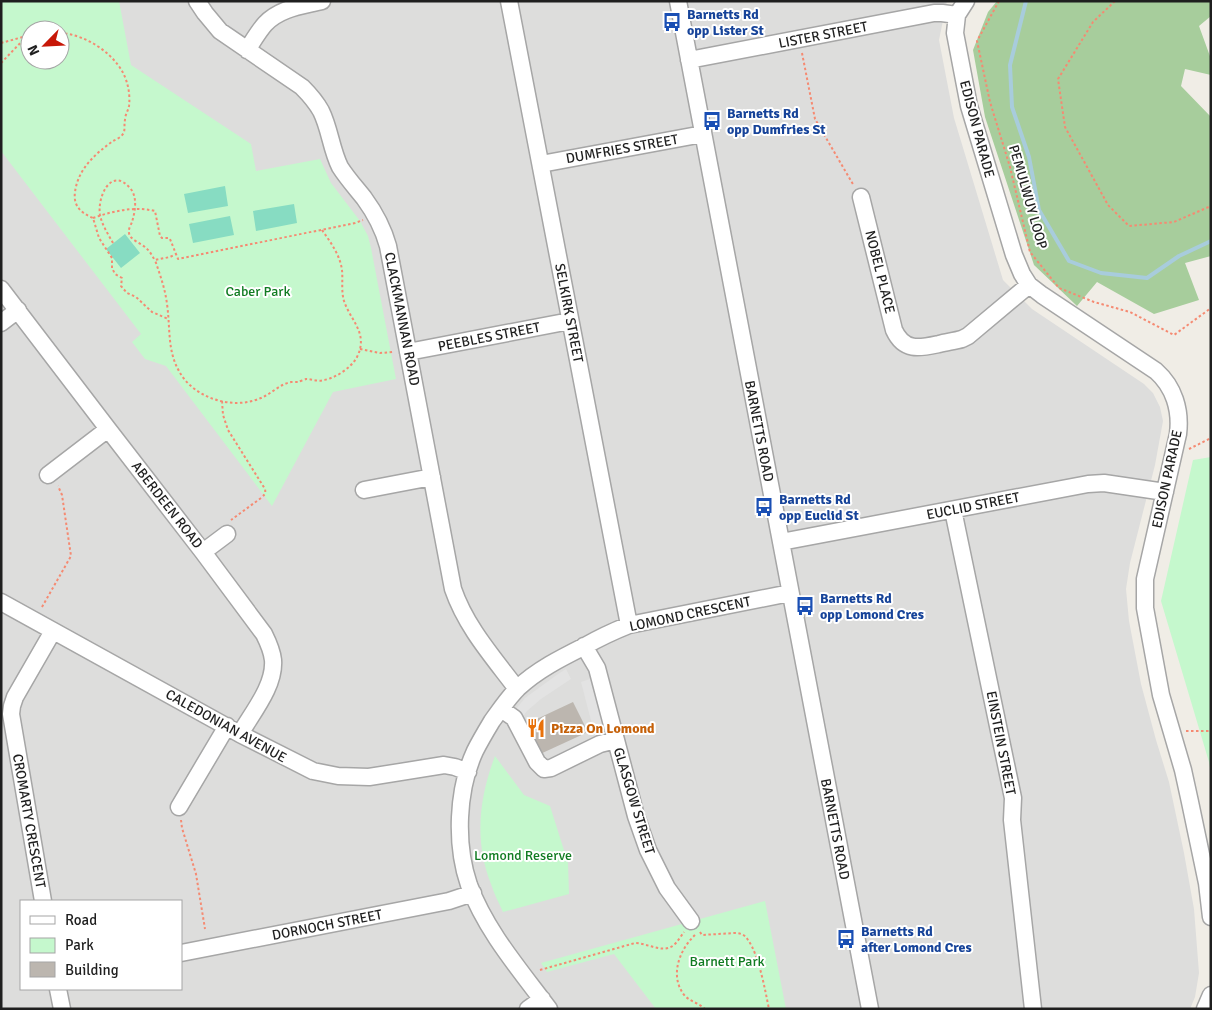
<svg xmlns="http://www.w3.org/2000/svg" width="1212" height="1010" font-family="Signika,sans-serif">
<rect width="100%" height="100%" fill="#f0ede6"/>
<path fill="#dddddc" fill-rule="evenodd" d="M1,1h946l-8,39 15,78 49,162 29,29 112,75 9,9 7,14 3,14 -8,44 -25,98 -4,26 3,32 12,63 15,56 13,42 15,71 10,56 5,64 -4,24 -5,12h-1189zM30,30h30v30h-30zM21,901h160v88h-160z"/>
<path fill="#a7cd9c" d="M997,1h214v15l-12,10 12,33v16l-26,-6 -4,17 30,31v139l-26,7 14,37 -45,14 -57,-32 -20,24 -43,-41 -49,-148 -12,-67 15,-38z"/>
<path fill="#c5f8cd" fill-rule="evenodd" d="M1,1h118l12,64 120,79 5,27 64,-12 11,24 29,38 8,15 3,12 25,131 -63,13 -61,114 -106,-140 -21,-7 -13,-17 9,-8 -140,-183zM30,30h30v30h-30z
M1211,457v316l-2,-11 -48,-161 32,-141z
M495,756l29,39 26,11 18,57 1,31 -66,18c-4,-9 -9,-18 -12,-28 -17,-43 -12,-86 4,-128z
M765,901l21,108h-130l-42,-55 -67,18 -6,-9z"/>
<path fill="#87dcc2" d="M225,186l3,20 -40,7 -4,-19z
M294,204l3,19 -41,8 -3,-20z
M230,216l4,19 -41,8 -4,-19z
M125,234l15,19 -19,15 -15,-19z"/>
<path fill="#e3e3e3" d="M566,669l5,10 -30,20 -14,12 -6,8 -5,-10 9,-11 33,-24z
M590,679l15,54 -10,3 -14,-54z"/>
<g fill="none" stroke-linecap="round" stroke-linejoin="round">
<path stroke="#a8ccdc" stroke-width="4" d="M1026,1l-16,64 2,42 17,50 10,53 30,51 32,12 46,5 32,-22 32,-15"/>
</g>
<path fill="#bcb6af" d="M573,702l15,30 -50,23 -14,-30z"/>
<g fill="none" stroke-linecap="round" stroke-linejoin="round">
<g stroke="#a6a6a6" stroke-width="19">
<path id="minor" d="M197,1l8,12 15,18 82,56c7,7 14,15 19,24 9,18 10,38 19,56 7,11 16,21 24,31 11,15 19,30 24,48l65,343c13,38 40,68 64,100
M509,1l120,624
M678,1l192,1008
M966,1l-9,14 -2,18 14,73 45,149 8,19 7,11 13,10 114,76c18,16 25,39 22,63l-33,145v29l16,87 22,75 7,32 17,81 4,34
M247,50c6,-9 11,-18 18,-26 15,-16 37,-18 57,-23
M689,60l245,-47h8l15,2
M541,164l162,-30
M861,197l33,133c10,22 26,18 45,14 8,-2 16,-3 23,-5l6,-3 61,-51
M1,289l107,140 95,123 61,82c4,8 8,17 9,26 2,26 -21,53 -33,74
M1,323l17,-13
M408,352l162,-31
M48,475l60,-46
M364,490l68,-13
M953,510l60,288 -1,22 21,189
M781,542l307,-58 16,-1 61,9
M203,552l24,-18
M1,602l239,132 73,37 25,5 31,1 75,-12 11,2 13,5
M584,646l13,22 39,148 12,34 19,38 24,33
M501,709l13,9 23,44 7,7 7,-1 49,-24 16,-4
M179,807l48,-81
M43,901l-32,-187 1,-8 3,-9 38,-66
M181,953l268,-52 24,-8
M58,989l4,20
M528,1009l14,-10
M549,1009c-29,-39 -63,-78 -80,-124 -14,-41 -12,-95 6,-134 5,-10 11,-20 17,-30 8,-11 16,-23 26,-33 19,-18 43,-30 67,-42 14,-8 29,-15 44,-21l161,-32
M1205,1009l6,-14"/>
</g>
<path stroke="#f58a72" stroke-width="2" stroke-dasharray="2.5 2.5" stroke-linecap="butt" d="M999,1l-22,40 13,61 20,65 20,85 29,36 35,14 36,10 44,23 37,-27
M1115,1l-22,21 -35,57 7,48 43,78 21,21 45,-4 37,-16
M60,33c26,1 60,23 67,50 2,6 3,16 2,23 -1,5 -4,9 -4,14 -1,4 0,8 -1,12 -2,5 -7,7 -11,9 -18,13 -35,28 -38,51 -2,14 6,21 18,26l6,20 13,20v10l3,6 7,4 -1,8 6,7 9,4 16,15 16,7
M1,43l29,-8
M802,53l13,66 39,67
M1,63l26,-27
M93,218c20,-7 41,-12 62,-7l5,25 2,2h7l1,1 6,15
M322,230c9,13 18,25 20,40 1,10 -1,21 2,31 6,19 25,32 13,56 -5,10 -21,21 -33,23 -6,2 -12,-1 -18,-1 -2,1 -6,2 -8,3 -2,0 -5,0 -7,0 -11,2 -20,12 -30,16 -25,11 -58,3 -76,-18 -19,-24 -14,-48 -18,-76 -2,-16 -7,-29 -12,-44l15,-3 6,-3 2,5 177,-36 8,-3
M113,243c-5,-9 -11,-18 -13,-28 -3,-18 11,-49 30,-27 8,9 5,24 2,34 -1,3 -4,7 -3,11 1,7 12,10 17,15 4,3 6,8 9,12
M360,349l20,4 13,-1
M222,401l1,14 5,15 37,59c1,5 -1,6 -4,9l-30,22
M1189,449l22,-11
M42,607l29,-51 -9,-61 -4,-9
M1186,731h25
M181,820l1,8 14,46 9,55
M700,932l2,3 33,-2c6,0 10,2 13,7 11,15 17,50 21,69
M695,935c-16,15 -26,42 -10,61 6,6 14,7 20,13
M540,970l95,-27c12,0 28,11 39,2 4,-4 7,-9 10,-13"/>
<use href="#minor" stroke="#fff" stroke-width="16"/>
</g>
<defs>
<g id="bus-bare" transform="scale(1.5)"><path d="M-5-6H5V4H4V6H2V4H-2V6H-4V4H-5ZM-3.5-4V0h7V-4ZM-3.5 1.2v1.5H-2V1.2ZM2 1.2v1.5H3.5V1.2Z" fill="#1a4fb4" stroke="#fff" stroke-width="2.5" paint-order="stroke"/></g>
<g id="restaurant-bare" transform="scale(1.5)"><path d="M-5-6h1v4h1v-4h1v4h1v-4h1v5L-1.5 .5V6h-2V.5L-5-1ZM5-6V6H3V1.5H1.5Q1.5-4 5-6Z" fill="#e8710a" stroke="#fff" stroke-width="2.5" paint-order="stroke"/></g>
</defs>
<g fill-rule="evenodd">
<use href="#bus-bare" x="672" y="22"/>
<use href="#bus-bare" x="712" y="121"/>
<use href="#bus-bare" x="764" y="507"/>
<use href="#bus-bare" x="805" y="606"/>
<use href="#restaurant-bare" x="536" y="728"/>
<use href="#bus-bare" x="846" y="939"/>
</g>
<g text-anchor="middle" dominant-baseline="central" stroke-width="4" stroke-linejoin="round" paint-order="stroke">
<g font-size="14" font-weight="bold" fill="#164399" stroke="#fff" text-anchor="start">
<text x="687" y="14">Barnetts Rd<tspan x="687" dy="16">opp Lister St</tspan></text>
<text x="727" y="113">Barnetts Rd<tspan x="727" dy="16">opp Dumfries St</tspan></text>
<text x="779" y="499">Barnetts Rd<tspan x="779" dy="16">opp Euclid St</tspan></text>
<text x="820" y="598">Barnetts Rd<tspan x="820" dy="16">opp Lomond Cres</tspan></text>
<text x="861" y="931">Barnetts Rd<tspan x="861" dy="16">after Lomond Cres</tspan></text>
</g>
<g font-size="14" fill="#1f1f1f" stroke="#fff">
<text transform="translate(823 35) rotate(-11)">LISTER STREET</text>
<text transform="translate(977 129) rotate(75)">EDISON PARADE</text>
<text transform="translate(622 149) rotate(-10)">DUMFRIES STREET</text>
<text transform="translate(1028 197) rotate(74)">PEMULWUY LOOP</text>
<text transform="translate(880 272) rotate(76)">NOBEL PLACE</text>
<text transform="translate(569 313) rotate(79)">SELKIRK STREET</text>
<text transform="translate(402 319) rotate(79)">CLACKMANNAN ROAD</text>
<text transform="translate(489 337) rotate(-11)">PEEBLES STREET</text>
<text transform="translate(759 431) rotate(79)">BARNETTS ROAD</text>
<text transform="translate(1167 479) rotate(-78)">EDISON PARADE</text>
<text transform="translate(167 505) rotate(52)">ABERDEEN ROAD</text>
<text transform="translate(973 506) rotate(-11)">EUCLID STREET</text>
<text transform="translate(690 614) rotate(-12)">LOMOND CRESCENT</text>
<text transform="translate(226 726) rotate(29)">CALEDONIAN AVENUE</text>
<text transform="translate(1001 743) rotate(79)">EINSTEIN STREET</text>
<text transform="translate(634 801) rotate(73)">GLASGOW STREET</text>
<text transform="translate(29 821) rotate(80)">CROMARTY CRESCENT</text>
<text transform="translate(835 829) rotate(79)">BARNETTS ROAD</text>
<text transform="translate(327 925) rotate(-11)">DORNOCH STREET</text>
</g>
<g font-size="14" fill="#107b21" stroke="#fff">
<text x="258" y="291">Caber Park</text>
<text x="523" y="855">Lomond Reserve</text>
<text x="727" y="961">Barnett Park</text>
</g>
<g font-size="14" font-weight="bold" fill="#c56008" stroke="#fff" text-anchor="start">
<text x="551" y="728">Pizza On Lomond</text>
</g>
</g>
<rect width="1212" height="1010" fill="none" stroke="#1f1f1f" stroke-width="5"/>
<rect x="20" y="900" width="162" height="90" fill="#ffffff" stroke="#a5a5a5"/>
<rect x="30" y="916" width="25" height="8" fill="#ffffff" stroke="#a5a5a5"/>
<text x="65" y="925" font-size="15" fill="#1f1f1f">Road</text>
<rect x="30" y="938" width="25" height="15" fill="#c5f8cd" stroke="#a5a5a5"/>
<text x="65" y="950" font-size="15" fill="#1f1f1f">Park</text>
<rect x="30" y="962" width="25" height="15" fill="#bcb6af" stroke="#a5a5a5"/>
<text x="65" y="975" font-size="15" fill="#1f1f1f">Building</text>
<g transform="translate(45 45) rotate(246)"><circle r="24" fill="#ffffff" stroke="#a5a5a5"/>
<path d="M0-4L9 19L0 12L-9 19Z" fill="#c71707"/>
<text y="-8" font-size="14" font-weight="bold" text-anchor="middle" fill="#1f1f1f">N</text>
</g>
</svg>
